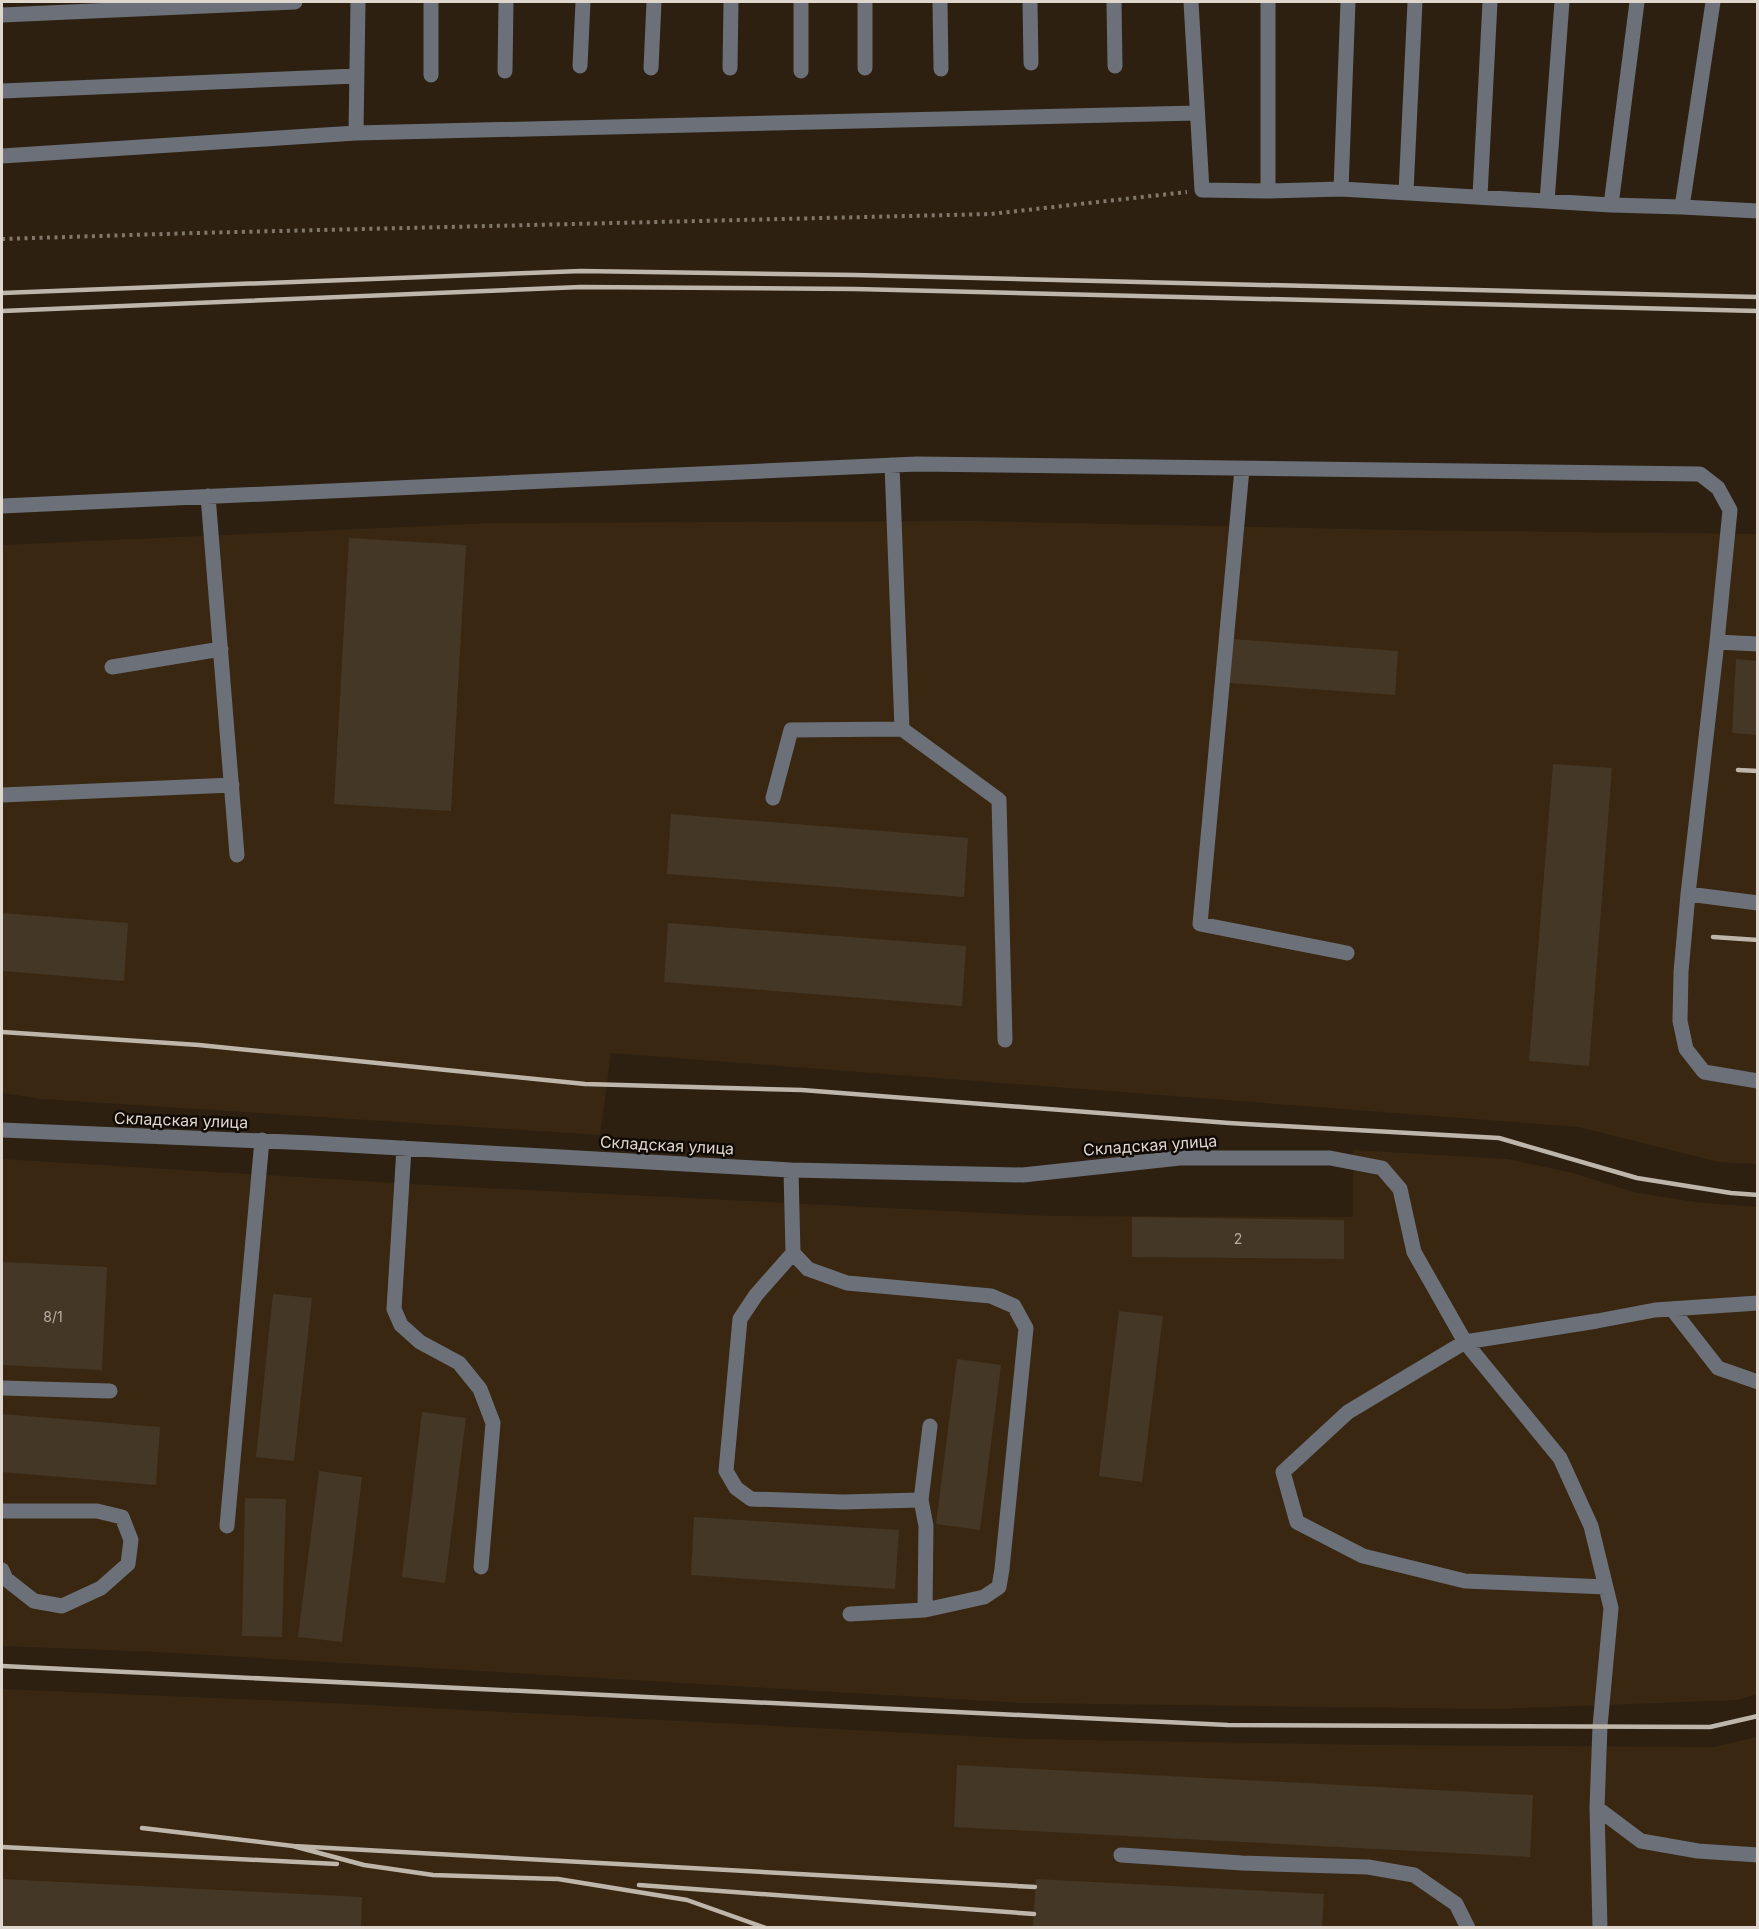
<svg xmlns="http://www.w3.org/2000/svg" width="1759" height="1929" font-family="Inter,sans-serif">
<rect width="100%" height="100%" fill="#2d2011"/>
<path fill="#392711" d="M974,521l423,9 360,4v630l-39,-2 -140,-35 -967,-74 -11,82 -559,-36 -39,-6v-548l491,-22z
M1353,1150l155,9 65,14 61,19 61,10 62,5v487l-19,6 -242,9 -475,-6 -864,-51 -155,-6v-487l443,27 605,30 303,1z
M2,1689l310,13 716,37 352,6 333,2 44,-10v190l-1755,1z"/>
<path fill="#453726" d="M349,538l117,7 -15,266 -117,-7z
M1232,639l166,12 -3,44 -166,-12z
M1736,659l22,2v74l-26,-2z
M1553,764l59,4 -23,298 -60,-5z
M671,814l297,24 -4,59 -297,-23z
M2,913l126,10 -4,58 -122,-10z
M668,923l298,23 -4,60 -298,-24z
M1132,1217l212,3v39l-212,-2z
M2,1262l105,5 -5,103 -100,-5z
M273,1294l39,4 -18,163 -38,-4z
M1119,1311l44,5 -21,166 -43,-6z
M957,1359l44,6 -21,165 -44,-6z
M422,1412l44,6 -21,165 -43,-6z
M2,1414l158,13 -4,58 -154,-13z
M319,1471l43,6 -20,165 -44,-5z
M245,1498l41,1 -4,138 -40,-1z
M694,1517l205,13 -4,59 -204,-14z
M957,1765l576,30 -3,62 -576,-30z
M2,1879l360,18 -1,31h-359z
M1036,1879l288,15 -2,34h-289z"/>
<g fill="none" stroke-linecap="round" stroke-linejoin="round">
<path stroke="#82776b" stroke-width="4" stroke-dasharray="3 4.5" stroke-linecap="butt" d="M2,239l194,-6 795,-19 196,-22"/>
<path stroke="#6b7079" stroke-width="15" d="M358,2l-2,131 841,-20
M431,2v73
M865,2v66
M940,2l1,67
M1030,2l1,61
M1114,2l1,64
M1191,2l11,188 66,1 73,-2 270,16 71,2 76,4
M2,15l293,-13
M580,66l3,-64
M651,68l3,-66
M730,68l1,-66
M505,71l1,-69
M801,71v-69
M2,91l354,-15
M2,156l354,-23
M1341,189l7,-187
M1268,191v-189
M1406,192l9,-190
M1480,196l10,-194
M1547,201l15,-199
M1611,205l26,-203
M1682,207l31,-205
M1242,469l-42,455 147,29
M208,496l29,359
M2,506l915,-42 783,10 18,14 12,22 -13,132 -29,252 -7,78 -1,49 6,28 18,23 54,9
M1717,642l41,2
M112,667l109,-18
M902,729l97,71 6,240
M2,795l230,-10
M773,798l18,-68 111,-1 -10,-264
M1688,894l70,9
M2,1130l310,13 479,27 232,5 157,-17h150l52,10 18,21 14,63 51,90 95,116 31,68 20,82 -11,118 -3,82 3,120
M404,1148l-10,161 7,16 19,17 39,21 21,26 13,34 -12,144
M791,1170l2,83 15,16 39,14 144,13 23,10 12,22 -24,241 -3,18 -15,10 -59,13 -75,4
M793,1253l-37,42 -16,24 -14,152 10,17 15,11 92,3 78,-2 5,26 -1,84
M1672,1309l46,59 40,14
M2,1388l108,3
M921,1500l9,-74
M2,1511h95l25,6 9,23 -3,24 -27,24 -39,18 -28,-5 -28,-22 -4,-9
M227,1526l35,-386
M1606,1587l-141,-6 -102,-25 -66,-34 -14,-50 65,-60 117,-70 132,-21 58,-11 103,-7
M1597,1808l44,33 57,10 60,4
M1121,1855l121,8 126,4 46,8 42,29 12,24"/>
<path stroke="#bfb6ab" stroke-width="4.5" d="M2,293l579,-22 275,4 902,22
M2,311l579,-24 274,2 903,22
M1738,770l20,1
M1713,937l45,3
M2,1032l197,13 386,39 217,6 427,33 270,15 138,40 94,15 27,2
M2,1666l1226,59 482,2 48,-11
M142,1828l151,18 71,19 69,10 125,4 129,21 79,28
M293,1846l742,41
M2,1847l335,17
M639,1885l395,29"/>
</g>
<g text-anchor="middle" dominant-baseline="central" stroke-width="5" stroke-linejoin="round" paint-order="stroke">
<g font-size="14" fill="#b8afa3">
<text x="1238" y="1238">2</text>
<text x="53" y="1316">8/1</text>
</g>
<g font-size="16" fill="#dfd7cd" stroke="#110b05">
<text transform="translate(181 1120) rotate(2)">Складская улица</text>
<text transform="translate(667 1145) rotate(3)">Складская улица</text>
<text transform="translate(1150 1145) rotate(-4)">Складская улица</text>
</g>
</g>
<rect width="1759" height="1929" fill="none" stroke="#dfd7cd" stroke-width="6"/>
</svg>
